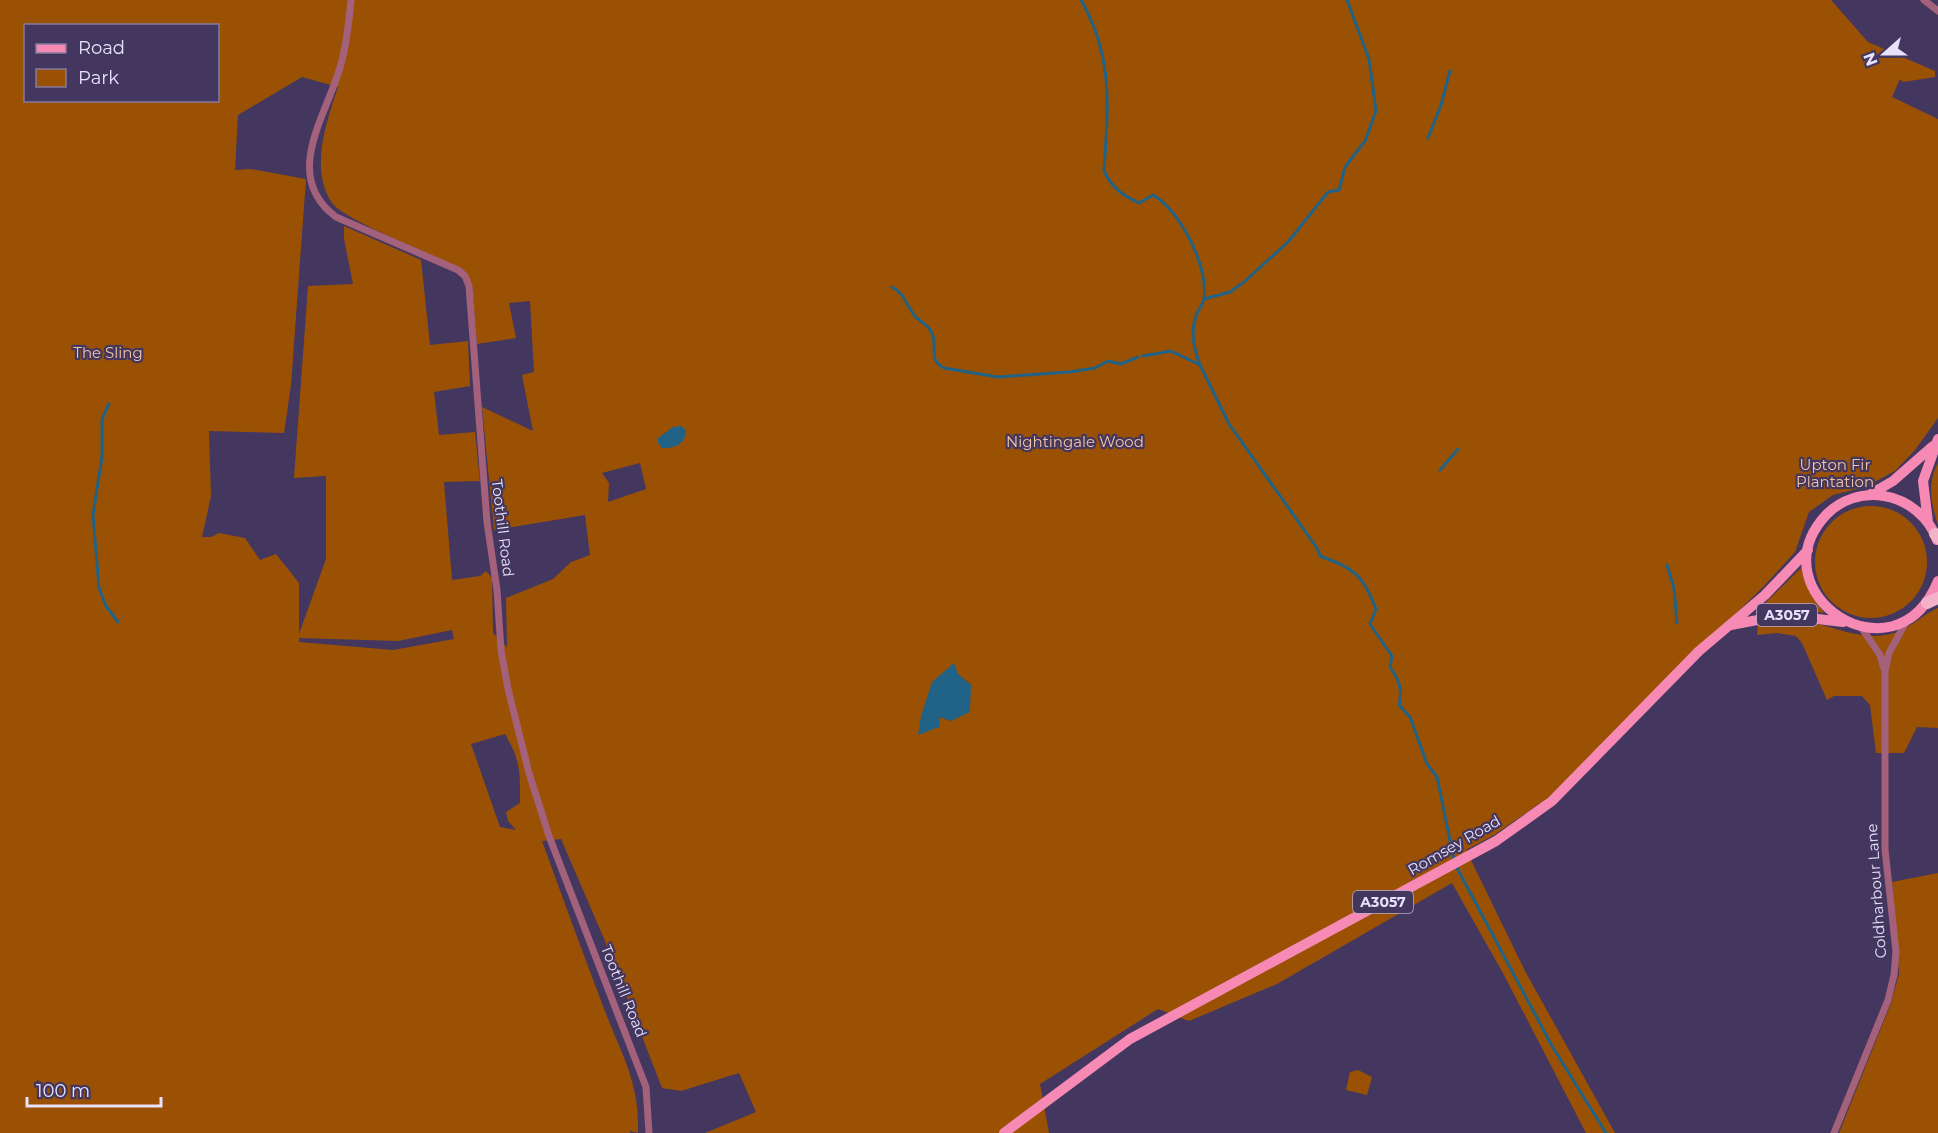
<svg xmlns="http://www.w3.org/2000/svg" width="1938" height="1133" font-family="Montserrat,sans-serif">
<rect width="100%" height="100%" fill="#43375f"/>
<path fill="#9b5104" fill-rule="evenodd" d="M0,0h1831l37,42 67,29v6l-32,5 -3,-3 -8,18 46,22v299l-23,32 -20,21 -30,16 -32,8 -24,17 -14,40 -32,35 -214,210 -55,38 -28,15 59,121 90,162h-29l-82,-158 -52,-92 -175,101 -88,37 -31,-12 -118,75 9,49h-344l51,-21 -17,-39 -58,18 -19,-3 -57,-147 -44,-102 -19,2c20,55 40,110 61,165 17,46 37,75 35,127l-8,-2v2h-630zM26,26h192v74h-192zM302,77l36,10c-11,33 -29,83 -6,116 13,18 106,53 132,68l8,13 5,60 39,-6 -7,-35 21,-2 4,71 -12,3 11,56 -51,-24 12,123 91,-15 5,40 -19,7 -18,17 -47,19 1,49 -14,-14 -1,-55 -6,-7 -6,5 -28,4 -8,-98 36,-1 -5,-49 -36,3 -5,-43 36,-6 -2,-45 -38,4 -9,-85 -77,-34v13l9,45 -45,2 -14,192 32,-2v83l-27,75v-51l-23,-29 -16,6 -15,-22 -26,-5 -8,4h-9l9,-41 -2,-65 75,2 7,-48 15,-206 -55,-10 -16,1 3,-55zM640,463l6,26 -38,13 1,-19 -7,-10zM452,630l2,9 -61,11 -94,-8v-4l99,3zM958,674l13,11 -20,36 -11,-4zM505,734c16,27 15,39 15,69l-14,9 2,9 8,9 -16,-3 -29,-83z
M1938,463v62c-7,-20 -11,-43 0,-62z
M1815 562a56 56 0 1 1 112 0a56 56 0 1 1-112 0Z
M1804,565l5,26 15,22 -18,-3 -51,3z
M1938,608v120l-21,-1 -13,26h-28l-6,-48 -8,-9h-28l-7,4 -25,-57 -6,-7 -19,-3 -20,2 1,-11c14,-2 27,-5 41,-3 29,2 56,19 86,14 20,-2 35,-19 53,-27z
M1938,873v260h-99l52,-130 8,-29 -7,-92z
M1358,1070l14,7 -5,18 -21,-5 4,-18z"/>
<path fill="#216386" d="M681,426l5,4c0,14 -12,19 -24,18l-4,-5v-5l15,-11z
M954,663l4,11 13,11 -1,27 -19,9 -11,-4 -1,10 -21,8 3,-19 11,-34z"/>
<g fill="none" stroke-linecap="round" stroke-linejoin="round">
<path stroke="#216386" stroke-width="3" d="M1081,0c33,57 27,109 23,171 8,17 18,24 35,32l14,-8c27,15 56,72 51,104 -1,5 -6,11 -8,17 -6,17 -2,32 4,49
M1428,138l13,-33 9,-34
M892,287c14,8 13,17 23,29 6,7 15,9 18,20 4,11 -5,24 11,32l54,9 71,-5 26,-4 13,-7 13,3 17,-7
M1204,299l26,-7 14,-10 44,-40 40,-50 11,-2 6,-23 20,-26 11,-30 -7,-52 -22,-59
M1143,356l28,-5 29,14 29,59 88,124 3,8c34,13 42,17 56,53l-6,15 22,32 -2,11c9,13 13,23 9,38l11,12 17,47 10,13 17,83
M109,404l-7,15v38l-9,58 6,73 7,18 12,16
M1440,470l18,-21
M1667,565l7,23 3,35
M1456,866l96,180 54,87"/>
<path stroke="#a4617b" stroke-width="7" d="M351,0c-2,21 -4,43 -10,64 -13,50 -61,111 -5,153l122,53 7,6 4,10 18,236 10,68 4,60 7,39 21,84 20,63 97,251 3,46
M1924,0l14,11
M1861,627l19,28 4,14
M1834,1133l54,-133 6,-25 2,-23 -11,-103v-178l4,-18 18,-33"/>
<path stroke="#f68ab4" stroke-width="10" d="M1869,495l24,-14 40,-35
M1928,522l-5,-41 15,-42
M1937,540c-8,-23 -29,-40 -53,-44 -21,-4 -44,4 -58,19 -71,77 69,172 112,66
M1731,625l53,-10 59,7
M1004,1133l126,-94 366,-198 56,-40 147,-150 66,-56 43,-45"/>
<path stroke="#f4b2c9" stroke-width="12" d="M1935,534l3,4
M1927,603l11,-5"/>
</g>
<g text-anchor="middle" dominant-baseline="central" stroke-width="4.5" stroke-linejoin="round" paint-order="stroke">
<g fill="#43375f" stroke="#b6aecc" stroke-width="1.5">
<rect x="1757" y="604" width="60" height="22" rx="4.5"/>
<rect x="1353" y="891" width="60" height="22" rx="4.5"/>
</g>
<g font-size="14" font-weight="bold" fill="#e7e1fa">
<text x="1787" y="615">A3057</text>
<text x="1383" y="902">A3057</text>
</g>
<g font-size="15" fill="#f2c3a2" stroke="#43375f">
<text x="108" y="352">The Sling</text>
<text x="1075" y="441">Nightingale Wood</text>
<text x="1835" y="464">Upton Fir<tspan x="1835" dy="17">Plantation</tspan></text>
</g>
<g font-size="15" fill="#e7e1fa" stroke="#43375f">
<text transform="translate(503 528) rotate(83)">Toothill Road</text>
<text transform="translate(1454 845) rotate(-30)">Romsey Road</text>
<text transform="translate(1876 891) rotate(-94)">Coldharbour Lane</text>
<text transform="translate(624 991) rotate(68)">Toothill Road</text>
</g>
</g>
<rect x="24" y="24" width="195" height="78" fill="#43375f" stroke="#857b9d" stroke-width="1.5"/>
<rect x="36" y="44" width="30" height="9" fill="#f68ab4" stroke="#857b9d" stroke-width="1.5"/>
<text x="78" y="54" font-size="18" fill="#e7e1fa">Road</text>
<rect x="36" y="69" width="30" height="18" fill="#9b5104" stroke="#857b9d" stroke-width="1.5"/>
<text x="78" y="84" font-size="18" fill="#e7e1fa">Park</text>
<g transform="translate(1884 54) rotate(249)" stroke="#43375f" stroke-width="4.5" paint-order="stroke">
<path d="M0-4.5L10 22L0 15L-10 22Z" fill="#e7e1fa"/>
<text y="-9" font-size="16" font-weight="bold" text-anchor="middle" fill="#e7e1fa">N</text>
</g>
<path d="M27 1097v9h134v-9" fill="none" stroke="#e7e1fa" stroke-width="3"/>
<text x="36" y="1097" font-size="18" fill="#e7e1fa" stroke="#43375f" stroke-width="4.5" paint-order="stroke">100 m</text>
</svg>
